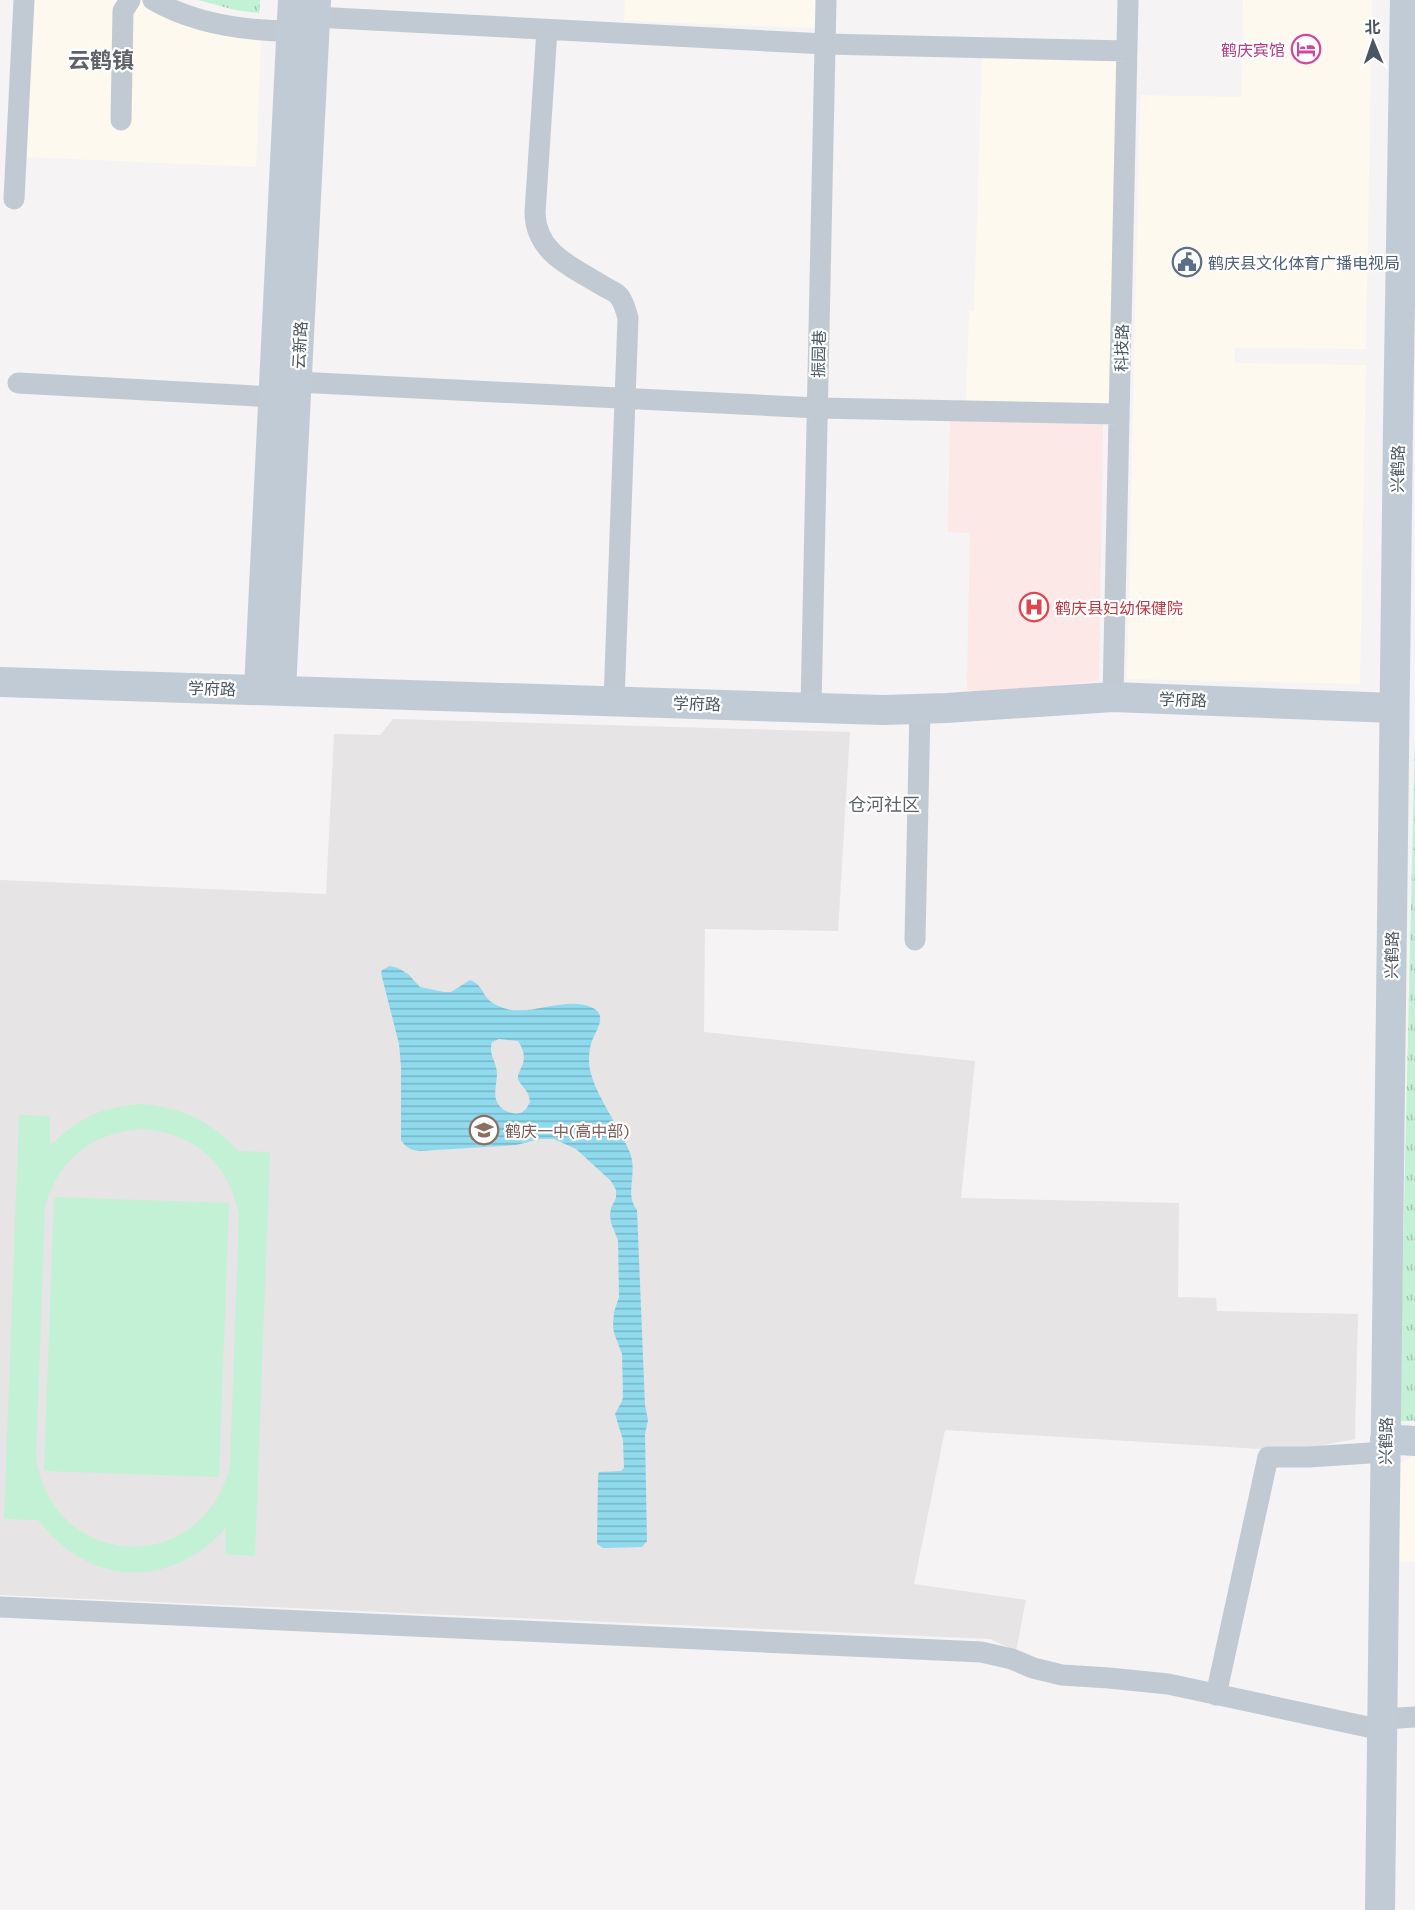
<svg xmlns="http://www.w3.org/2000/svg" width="1415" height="1910" font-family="Commissioner,'Noto Sans SC',sans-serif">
<defs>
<pattern id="park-tufts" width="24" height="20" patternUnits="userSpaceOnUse" patternTransform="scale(1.5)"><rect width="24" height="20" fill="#c3f1d5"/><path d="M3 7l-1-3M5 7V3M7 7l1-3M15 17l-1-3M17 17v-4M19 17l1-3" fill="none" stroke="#a0c6b0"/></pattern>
<pattern id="water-rules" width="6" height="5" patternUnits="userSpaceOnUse" patternTransform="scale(1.5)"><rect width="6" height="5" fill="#90daee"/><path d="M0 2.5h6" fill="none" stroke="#78b4c4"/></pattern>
</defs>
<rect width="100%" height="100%" fill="#f5f3f3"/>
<path fill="#fdf9ef" d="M29,0h110l27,15 95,24 -5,128 -233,-10z
M625,0h192l-1,28 -192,-7z
M1243,0h129l-6,349 -131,-1v15l131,2 -6,319 -233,-5 13,-584 101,2z
M982,55l134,4 -3,350 -147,-4 3,-94h5z
M1415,1455v107l-18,-1 3,-98z"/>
<path fill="#e6e4e5" d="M393,719l457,13 -12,199 -133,-2 -1,103 271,29 -14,137 218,5 -1,94 38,1 1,13 141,3 -3,125 -61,12 -349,-21 -31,154 112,16 -10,51 -26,-12 -990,-44v-715l326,14 8,-160 46,1z"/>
<path fill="#fce8e6" d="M950,421l153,2 -4,258 -108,10 -24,-1 3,-157 -22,-1z"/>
<path fill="#c3f1d5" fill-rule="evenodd" d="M143,1104c40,4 70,18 96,48v-1l31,1 -15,404 -30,-2 1,-26c-57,62 -136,59 -188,-8l-34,-1 15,-404 31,1v30c28,-28 53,-40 93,-42zM145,1129c51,6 83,34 94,85l-9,252c-28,111 -175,106 -194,-7l9,-253c15,-49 49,-75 100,-77z
M54,1197l175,6 -10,274 -175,-6z"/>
<path fill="url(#park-tufts)" d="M198,0h62l-1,13 -24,-3z
M1415,736v685h-16z"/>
<path fill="url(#water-rules)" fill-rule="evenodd" d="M390,966l8,2 10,6 12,13 24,5h7l19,-12c11,4 11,11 18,19 5,6 17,10 24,11 25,3 59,-14 81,-2 16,9 1,24 -2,36 -2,6 -2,13 -2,18 1,27 31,64 41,91 8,21 -6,41 7,57l8,195 3,15 -3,14 2,107 -5,6 -39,1 -6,-4 1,-68 1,-4 22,-1 3,-3 -1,-28 -8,-26 7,-13 1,-4 -1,-43 -8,-21 -1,-7 1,-14 5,-15 -1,-57 -7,-17 -1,-8 1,-7 5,-10v-8l-5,-9 -35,-32 -22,-10h-14l-24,6 -96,6c-9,-1 -14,-3 -19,-11v-73l-2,-23 -18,-71 1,-3zM499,1039l19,2c6,9 8,18 3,27 -1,4 -3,5 -3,9 0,8 11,11 12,25 -2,3 -3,6 -5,8 -8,8 -24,1 -28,-8 -4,-9 0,-19 0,-28 0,-13 -9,-18 -5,-32z"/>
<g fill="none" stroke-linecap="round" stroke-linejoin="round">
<path stroke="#c1cad2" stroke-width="21" d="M153,0c42,24 90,31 138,31
M315,17l510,27 302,7
M547,30l-12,183c1,41 38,54 68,73 5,3 13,6 16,10 5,6 7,15 9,22l-14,383
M121,120l2,-109 7,-11
M14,199l10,-199
M297,382l520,26 302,6
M18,383l256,14
M1113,697l15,-697
M811,707l15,-707
M915,940l5,-231
M0,1607l981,45 31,7 21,9 29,7 47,3 59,6 214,46
M1216,1695l52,-238h41l76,-5
M1382,1719l33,-2"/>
<path stroke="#c1cbd6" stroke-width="30" d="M0,682l883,28 63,-2 167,-11 281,11
M259,689l34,-689
M281,690l35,-690
M1385,1439l30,2
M1380,1910l18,-1483 7,-427"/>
</g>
<defs>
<g id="hotel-ring" transform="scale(1.5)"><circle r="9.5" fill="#fff" stroke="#d1479c" stroke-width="1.5"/><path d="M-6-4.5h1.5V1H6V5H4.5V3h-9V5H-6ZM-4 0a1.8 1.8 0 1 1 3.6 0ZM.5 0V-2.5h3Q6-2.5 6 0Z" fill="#d1479c"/></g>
<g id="civic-ring" transform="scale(1.5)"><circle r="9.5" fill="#fff" stroke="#5c6f8a" stroke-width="1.5"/><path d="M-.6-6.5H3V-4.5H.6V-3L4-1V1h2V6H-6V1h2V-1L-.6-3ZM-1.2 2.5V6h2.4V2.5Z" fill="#5c6f8a"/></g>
<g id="hospital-ring" transform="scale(1.5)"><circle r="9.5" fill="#fff" stroke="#e0444e" stroke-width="1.5"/><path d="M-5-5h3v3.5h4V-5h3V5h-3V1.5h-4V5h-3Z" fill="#e0444e"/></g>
<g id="school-ring" transform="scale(1.5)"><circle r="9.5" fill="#fff" stroke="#8d6e63" stroke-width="1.5"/><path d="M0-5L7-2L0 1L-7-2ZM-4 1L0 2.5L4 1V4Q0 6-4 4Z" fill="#8d6e63"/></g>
</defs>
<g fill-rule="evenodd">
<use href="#hotel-ring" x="1306" y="49"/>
<use href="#civic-ring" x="1187" y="262"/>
<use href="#hospital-ring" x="1034" y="607"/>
<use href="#school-ring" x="484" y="1130"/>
</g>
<g text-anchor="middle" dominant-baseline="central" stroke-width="4.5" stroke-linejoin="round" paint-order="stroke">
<g font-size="16" fill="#b23c85" stroke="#fff" text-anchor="end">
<text x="1285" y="49">鹤庆宾馆</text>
</g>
<g font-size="16" fill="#4e5e75" stroke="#fff" text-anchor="start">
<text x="1208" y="262">鹤庆县文化体育广播电视局</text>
</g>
<g font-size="16" fill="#4a5661" stroke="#fff">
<text transform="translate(299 345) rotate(-87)">云新路</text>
<text transform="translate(1121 348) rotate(-89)">科技路</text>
<text transform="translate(818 354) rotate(-89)">振园巷</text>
<text transform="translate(1397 469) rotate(-89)">兴鹤路</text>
<text transform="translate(212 688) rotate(2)">学府路</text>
<text transform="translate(1183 699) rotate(2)">学府路</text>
<text transform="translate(697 703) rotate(2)">学府路</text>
<text transform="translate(1391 955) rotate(-89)">兴鹤路</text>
<text transform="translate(1385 1441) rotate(-89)">兴鹤路</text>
</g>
<g font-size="16" fill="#be3a42" stroke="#fff" text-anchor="start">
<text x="1055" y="607">鹤庆县妇幼保健院</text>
</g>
<g font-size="16" fill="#785e54" stroke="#fff" text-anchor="start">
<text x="505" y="1130">鹤庆一中(高中部)</text>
</g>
<g font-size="18" fill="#5f6368" stroke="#fff">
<text x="884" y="804">仓河社区</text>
</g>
<g font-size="22" font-weight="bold" fill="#5f6368" stroke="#fff">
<text x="101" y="59">云鹤镇</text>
</g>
</g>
<g transform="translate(1373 42) rotate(358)" stroke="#ffffff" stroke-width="4.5" paint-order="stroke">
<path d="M0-4.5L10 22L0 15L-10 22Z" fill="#4a5661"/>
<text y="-9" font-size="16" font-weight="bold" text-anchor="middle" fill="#4a5661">北</text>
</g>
</svg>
